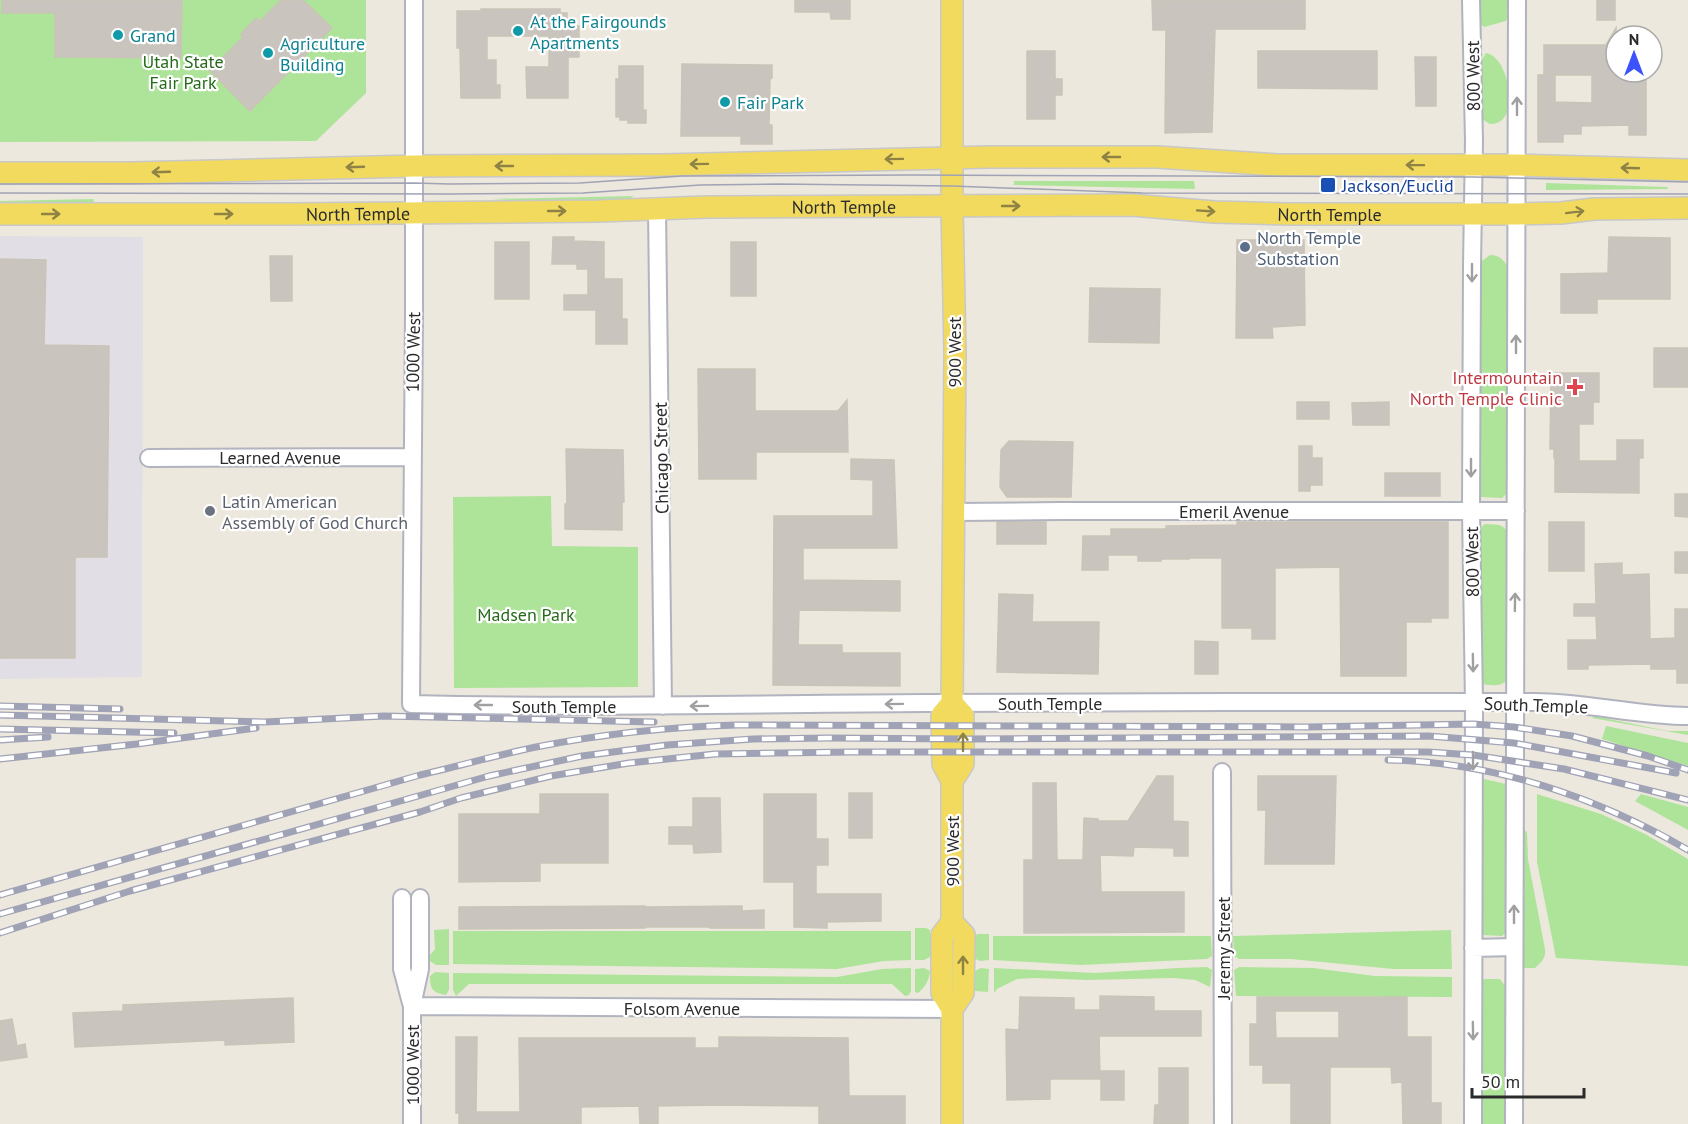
<svg xmlns="http://www.w3.org/2000/svg" width="1688" height="1124" font-family="'PT Sans',sans-serif">
<rect width="100%" height="100%" fill="#ede8dd"/>
<path fill="#e1dee6" d="M0,236l143,1 -1,440 -142,2z"/>
<path fill="#aee49a" d="M0,0h366v93l-50,48 -316,1z
M1477,0h32v13l-3,8 -22,6 -7,-6z
M1486,53c21,3 30,52 17,66 -4,4 -8,5 -13,5l-10,-6v-55z
M1014,181h180l1,8 -181,-4z
M1546,183l121,4 1,2 -122,1z
M634,196l-11,6h-69l-64,-3z
M93,199l1,3 -12,2 -82,2v-5z
M1490,255c10,0 16,6 18,15v219l-1,4 -5,5 -21,-1 -2,-3v-228l3,-5z
M551,496l1,50 86,1v140l-184,1 -1,-191z
M1485,524c16,1 21,-1 24,17l-2,139c-5,7 -19,6 -26,3l-2,-154z
M1594,716l74,15h20v4l-96,-17z
M1606,726l82,17v23l-86,-27z
M1484,779l22,5 2,6v140l-6,6 -19,-1 -3,-5 -1,-147z
M1537,794l64,20 44,20 43,25v107l-132,-8 -19,-96z
M1641,794l47,13v23l-53,-29z
M1524,830l3,2 1,27 17,90c1,9 -3,13 -10,19h-11z
M915,928h11l4,2v27l-6,3h-9z
M449,929v36h-13l-6,-4v-6l5,-6 -1,-19z
M1451,930l1,39h-59l-102,-10h-52l-5,-3 -1,-20z
M453,931h458v29l-27,1 -47,8 -384,-5z
M978,934h11v26l-9,1 -7,-3v-22z
M993,936h218l1,20 -5,3 -126,6 -88,-5z
M1207,967l5,3 -2,17 -15,-7 -21,-2 -87,2 -52,-2 -18,1 -20,10 -3,4v-25l101,5 83,-5z
M1239,967l74,1 62,8 77,1v20l-216,-1 -2,-26z
M911,968v23l-2,4 -4,1 -13,-12h-423l-13,12 -3,-6v-17l384,4 45,-8z
M924,968l6,3c-1,10 -5,16 -12,22l-3,-1v-23z
M981,968l8,1 -1,23 -13,-1v-20z
M435,972l14,1v17l-3,5c-13,-2 -16,-6 -16,-19z
M1484,979h16l6,8 1,137h-29v-139z"/>
<path fill="#c9c4bd" stroke="#c9c4b7" stroke-width="1.5" fill-rule="evenodd" d="M2,0h180l-1,58 -126,-1v-44h-53z
M281,0h22l29,28 -82,83 -40,-40 33,-34 -2,-3 15,-16 4,3z
M795,0h55v19h-19l-1,-7h-35z
M1152,0h153v29h-90l-3,103 -47,1 1,-103h-13z
M1597,0h18v20h-18z
M481,9h79v4h7v6h8v7h4v31h-11v41h-41l-1,-31h23v-31h-62v24h9v25h4v13h-39l-1,-50h-3v-37h24z
M1616,28v44h30v63h-17v-10l-48,1v8h-18v8h-25v-67h17v27l37,1v-28h-48v-30h62z
M1027,51h28v28h7v16h-7v24h-28z
M1258,51h119v38l-119,-1z
M1415,57h21v49h-20z
M682,64l90,1v13h-2l-1,47h3v19h-31v-8h-60z
M619,66h24v44h3v13h-18v-3h-8v-3h-4v-38h3z
M553,237h21v4l30,1v37h18v40h5v25h-31v-34h-32v-15h24v-26h-11v-5h-25z
M1609,237l61,1v61h-73v14h-36v-39l47,-1z
M1237,240h67l1,85 -33,2 1,11h-37z
M495,242h34v57h-34z
M731,242h25v54h-25z
M270,256h22v45h-21z
M0,259l46,1 -2,85 65,1 -2,211h-32v101h-75z
M1090,288l70,1 -1,54 -70,-1z
M1654,348h34v39h-34z
M698,369h57v42h83l9,-11 1,52h-92v27h-57z
M1551,373h48v29h-6v22h-14v37h38v-21h26v18h-4v35l-84,-1v-34h-1v-9h-4z
M1297,402h32v17h-32z
M1389,402v23h-36l-1,-22z
M1009,441l64,1 -2,55h-64l-7,-10 1,-37z
M1299,446h13v12h10v27h-12v6h-11z
M566,449l57,1 1,52h-2v28l-57,-1v-25h2z
M851,459l43,1 3,88h-94v32l97,1v30l-101,-1 -1,35h44v8h58v33l-127,-1 1,-169h99v-36l-22,-1z
M1385,473h55v23h-55z
M1675,494h13v23l-13,-1z
M997,522h49v22h-49z
M1237,522h211v96h-17v4h-25v54h-65l-1,-109 -65,1v71h-23v-11h-30v-70h-33v1h-28v2h-23v-6h-30v15h-26l1,-34h28v-7h55v-3l71,-1z
M1549,522h35v49h-35z
M1675,552h13v21h-13z
M1622,563v12l27,-1 1,65 25,-1v-29h13v74h-11v-14h-26v-5l-63,1v4h-20v-29h29l-1,-24h-22v-12h22l-1,-40z
M999,594l34,1 -1,27h67l-1,52 -101,-2z
M1195,641l23,1v32h-23z
M1157,776h16v45l15,1v34h-14v-8l-40,-1 -1,9 -33,-1 1,37h83v40l-160,1v-73h9v-77h23l1,77h26l1,-42 14,1v2h30z
M1258,776h78l-2,88h-69l1,-54h-8z
M849,793h23v45h-23z
M540,794h68v69h-68v18l-81,1v-68h81z
M764,794h52v45h12v26h-12v29h65v27l-54,1v6l-33,-1v-45h-30z
M693,798h27l1,54 -27,1 -1,-9h-24v-17h24z
M645,906v1l97,-1v5l22,-1v18h-54v-1h-65v1l-186,1v-22z
M1100,996l54,1v14h47v25h-102l1,43h-50v20l-43,1 -1,-71 13,1 1,-33 54,1v12h26z
M1257,997h150v40h24v66h10v21h-38l-1,-42 -10,1 -1,-16h-61v57h-39v-41h-28v-18h-13v-41h7zM1275,1011h64v27h-63z
M293,998l1,44 -69,3v-5l-150,7 -2,-34 50,-2v-6z
M12,1019l5,27 8,-2 2,13 -27,4v-40z
M456,1037h21l-1,75h44l-1,-74h176v10h24v-11l129,1 1,58h56v28h-86v-18l-101,-1 -60,1v18h-18l-1,-18 -58,1v17h-122v-11h-3z
M1159,1068h29v56h-34l1,-19h4z
M1101,1071h23v29h-23z"/>
<g fill="none" stroke-linecap="round" stroke-linejoin="round">
<g stroke="#b1b3bf" stroke-width="20">
<path id="minor" d="M414,0v312l-3,392c171,4 342,0 513,-1 204,-1 407,-1 611,-1 51,0 102,14 153,14
M1471,0l3,141 -2,125 -1,245 3,192 -1,421
M657,209l6,497
M149,458l262,-1
M953,512l108,-1h455
M1222,772l1,352
M402,898v71l9,34
M1473,948l41,-1
M412,1006l540,3
M412,1124v-118l8,-37v-71
M1514,1124c0,-375 3,-749 3,-1124"/>
</g>
<g stroke="#c8c8c8" stroke-width="24">
<g id="major">
<path d="M0,173h132l282,-7 249,-1 327,-8h167l121,8h238l172,5"/>
<path id="s1" d="M0,214h294l306,-3 107,-4 425,-2 82,7 73,2h229l45,-1 33,-4 94,-1"/>
<path d="M952,781l11,-17v-49l-11,-12"/>
<path d="M952,922l12,13 -1,58 -11,16"/>
<path d="M952,1124v-115l-10,-16v-58l10,-13v-141l-9,-17 -1,-49 10,-12 3,-351 -3,-145v-207"/>
</g>
</g>
<use href="#minor" stroke="#fff" stroke-width="16"/>
<use href="#major" stroke="#f2da5e" stroke-width="21"/>
<path stroke="#a0a2b6" stroke-width="1.5" d="M0,184l414,-1 35,1 131,-1 102,-7 228,-1 564,2 214,5
M0,193l449,1 134,-1 117,-8 79,-1 173,2 191,7 545,1"/>
<g stroke="#a0a2b6" stroke-width="7">
<path id="rail" d="M0,706l120,3
M0,715l265,7 119,-6 270,6
M0,729l174,4
M0,740l48,-3
M0,759l137,-15 119,-16
M1388,760c106,2 209,37 300,90
M0,895l420,-120c39,-9 77,-20 116,-28 66,-13 132,-20 200,-22l572,2 165,-3 41,3 58,9 76,20 40,14
M0,914l489,-138 93,-20 85,-11 86,-6 75,-1 135,1 466,-3 85,7 162,30
M0,933l130,-42 290,-79 41,-14 90,-22 78,-13 86,-9 135,-2h578l45,3 91,14 124,31"/>
</g>
<use href="#rail" stroke="#fff" stroke-width="4.5" stroke-dasharray="14" stroke-linecap="butt"/>
</g>
<defs><path id="oneway-shaft" d="M-6 0H5M1.5-3L5.5 0L1.5 3" fill="none" stroke-width="1.6" stroke-linecap="round" stroke-linejoin="round" transform="scale(1.5)"/></defs>
<g stroke="#a0a0a0">
<use href="#oneway-shaft" transform="translate(1517 106) rotate(-90)"/>
<use href="#oneway-shaft" transform="translate(1472 273) rotate(90)"/>
<use href="#oneway-shaft" transform="translate(1516 344) rotate(-90)"/>
<use href="#oneway-shaft" transform="translate(1471 468) rotate(90)"/>
<use href="#oneway-shaft" transform="translate(1515 602) rotate(-89)"/>
<use href="#oneway-shaft" transform="translate(1473 663) rotate(89)"/>
<use href="#oneway-shaft" transform="translate(894 704) rotate(179)"/>
<use href="#oneway-shaft" transform="translate(483 705) rotate(-180)"/>
<use href="#oneway-shaft" transform="translate(699 706) rotate(179)"/>
<use href="#oneway-shaft" transform="translate(1473 761) rotate(90)"/>
<use href="#oneway-shaft" transform="translate(1514 914) rotate(-90)"/>
<use href="#oneway-shaft" transform="translate(1473 1031) rotate(89)"/>
</g>
<g stroke="#8e8244">
<use href="#oneway-shaft" transform="translate(1111 157) rotate(180)"/>
<use href="#oneway-shaft" transform="translate(894 159) rotate(179)"/>
<use href="#oneway-shaft" transform="translate(699 164) rotate(179)"/>
<use href="#oneway-shaft" transform="translate(1415 165) rotate(-179)"/>
<use href="#oneway-shaft" transform="translate(504 166) rotate(-180)"/>
<use href="#oneway-shaft" transform="translate(355 167) rotate(178)"/>
<use href="#oneway-shaft" transform="translate(1630 168) rotate(-178)"/>
<use href="#oneway-shaft" transform="translate(161 172) rotate(178)"/>
<use href="#oneway-shaft" transform="translate(1011 206)"/>
<use href="#oneway-shaft" transform="translate(557 211)"/>
<use href="#oneway-shaft" transform="translate(1206 211) rotate(4)"/>
<use href="#oneway-shaft" transform="translate(1575 212) rotate(-7)"/>
<use href="#oneway-shaft" transform="translate(51 214)"/>
<use href="#oneway-shaft" transform="translate(224 214)"/>
<use href="#oneway-shaft" transform="translate(963 742) rotate(-90)"/>
<use href="#oneway-shaft" transform="translate(963 965) rotate(-90)"/>
</g>
<g fill="#0f9aa8" stroke="#fff" stroke-width="2">
<circle cx="518" cy="31" r="6"/>
<circle cx="118" cy="35" r="6"/>
<circle cx="268" cy="53" r="6"/>
<circle cx="725" cy="102" r="6"/>
</g>
<rect fill="#1a4fb4" stroke="#fff" stroke-width="2" x="1320" y="177" width="16" height="16" rx="3"/>
<circle fill="#5c6f8a" stroke="#fff" stroke-width="2" cx="1245" cy="247" r="6"/>
<path fill="#e0444e" stroke="#fff" stroke-width="2" d="M1572 378h6v6h6v6h-6v6h-6v-6h-6v-6h6z"/>
<circle fill="#6b7280" stroke="#fff" stroke-width="2" cx="210" cy="511" r="6"/>
<g text-anchor="middle" dominant-baseline="central" stroke-width="4.5" stroke-linejoin="round" paint-order="stroke">
<g font-size="18" fill="#0d838f" stroke="#fff" text-anchor="start">
<text x="530" y="21">At the Fairgounds<tspan x="530" dy="21">Apartments</tspan></text>
<text x="130" y="35">Grand</text>
<text x="280" y="43">Agriculture<tspan x="280" dy="21">Building</tspan></text>
<text x="737" y="102">Fair Park</text>
</g>
<g font-size="18" fill="#256a1a" stroke="#fff">
<text x="183" y="61">Utah State<tspan x="183" dy="21">Fair Park</tspan></text>
<text x="526" y="614">Madsen Park</text>
</g>
<g font-size="18" fill="#2b2b2b" stroke="#fff">
<text transform="translate(1473 76) rotate(-91)">800 West</text>
<text stroke="none"><textPath href="#s1" startOffset="844">North Temple</textPath></text>
<text stroke="none"><textPath href="#s1" startOffset="358">North Temple</textPath></text>
<text stroke="none"><textPath href="#s1" startOffset="1330">North Temple</textPath></text>
<text transform="translate(413 352) rotate(-89)">1000 West</text>
<text transform="translate(954 352) rotate(-90)">900 West</text>
<text x="280" y="457">Learned Avenue</text>
<text transform="translate(661 458) rotate(-91)">Chicago Street</text>
<text x="1234" y="511">Emeril Avenue</text>
<text transform="translate(1472 562) rotate(-91)">800 West</text>
<text x="1050" y="703">South Temple</text>
<text transform="translate(1536 705) rotate(2)">South Temple</text>
<text x="564" y="706">South Temple</text>
<text transform="translate(952 851) rotate(-90)">900 West</text>
<text transform="translate(1223 948) rotate(-90)">Jeremy Street</text>
<text x="682" y="1008">Folsom Avenue</text>
<text transform="translate(412 1065) rotate(-90)">1000 West</text>
</g>
<g font-size="18" fill="#164399" stroke="#fff" text-anchor="start">
<text x="1342" y="185">Jackson/Euclid</text>
</g>
<g font-size="18" fill="#4e5e75" stroke="#fff" text-anchor="start">
<text x="1257" y="237">North Temple<tspan x="1257" dy="21">Substation</tspan></text>
</g>
<g font-size="18" fill="#be3a42" stroke="#fff" text-anchor="end">
<text x="1562" y="377">Intermountain<tspan x="1562" dy="21">North Temple Clinic</tspan></text>
</g>
<g font-size="18" fill="#5b616d" stroke="#fff" text-anchor="start">
<text x="222" y="501">Latin American<tspan x="222" dy="21">Assembly of God Church</tspan></text>
</g>
</g>
<g transform="translate(1634 54)"><circle r="28" fill="#ffffff" stroke="#aaaaaa" stroke-width="1.5"/>
<path d="M0-4.5L10 22L0 15L-10 22Z" fill="#3c52fc"/>
<text y="-9" font-size="16" font-weight="bold" text-anchor="middle" fill="#2b2b2b">N</text>
</g>
<path d="M1472 1088v9h112v-9" fill="none" stroke="#2b2b2b" stroke-width="3"/>
<text x="1481" y="1088" font-size="18" fill="#2b2b2b" stroke="#ffffff" stroke-width="4.5" paint-order="stroke">50 m</text>
</svg>
